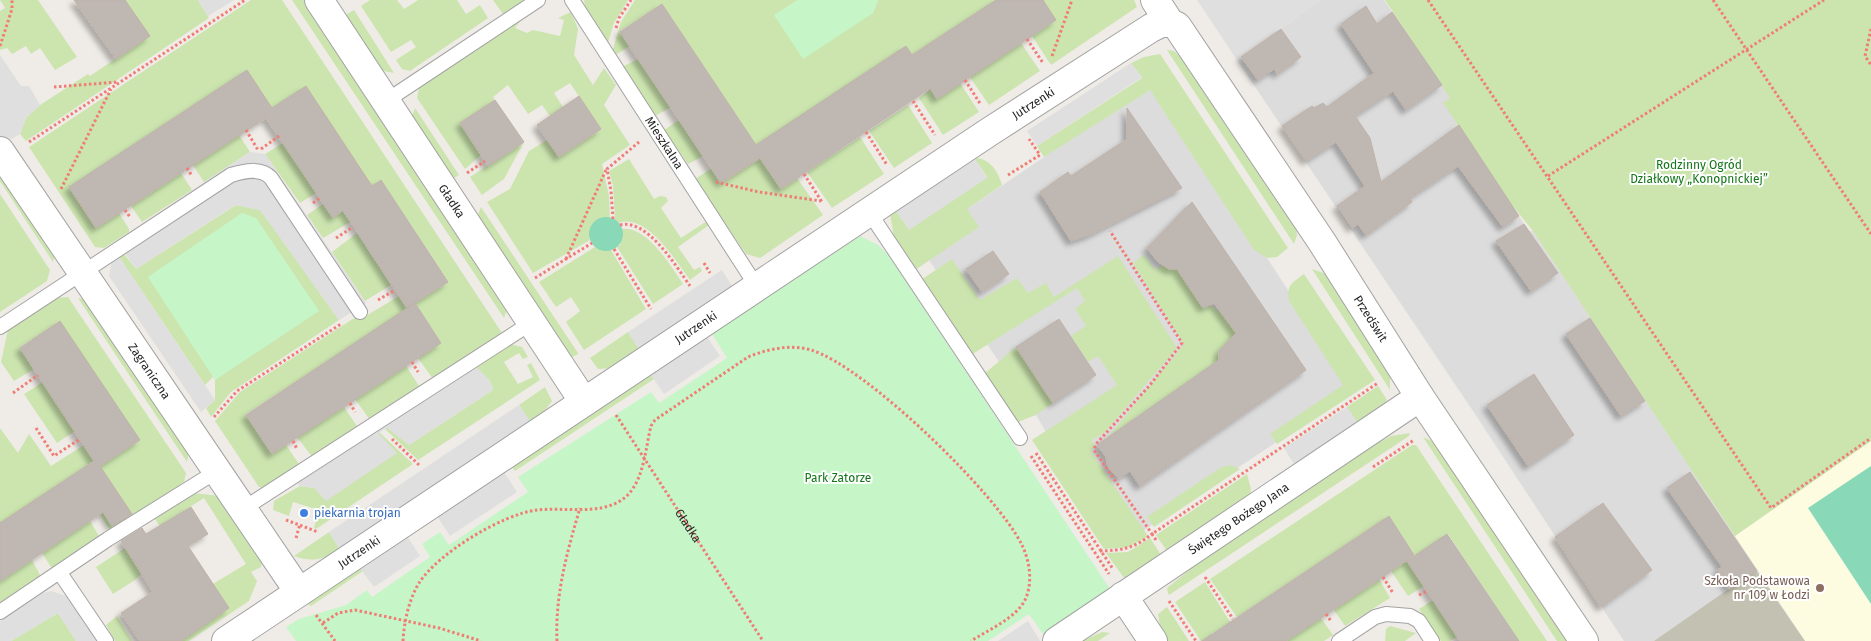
<svg xmlns="http://www.w3.org/2000/svg" width="1871" height="641" font-family="'Fira Sans',sans-serif">
<defs>
<filter id="shadow"><feDropShadow dx="-4.5" dy="4.5" stdDeviation="2.5" flood-color="#0004"/></filter>
</defs>
<rect width="100%" height="100%" fill="#efebe6"/>
<path fill="#dddcdc" d="M1321,0h63l67,98 -7,6 85,127h4l272,410h-181l-151,-230 -236,-351z
M1154,83l199,308 -234,156 -7,-2 -76,-130 -121,-175 52,-31z"/>
<path fill="#fdfce1" d="M1871,441v200h-66l-70,-105z"/>
<path fill="#c3c2b2" d="M1756,570l49,71h-151z"/>
<path fill="#cce5af" d="M0,0h38l39,57 -22,13 -15,-22 -9,6 -5,-8 -14,8 -5,-6 -7,2v-39l5,-3z
M125,0h73l11,18 -183,123 -6,-7 6,-16 14,-13 48,-31 2,2 59,-40z
M251,0h31l220,333 -69,46 -15,-21 23,-16 -26,-39 33,-22 -67,-101 -9,6 -100,-78 -25,-38 -178,117 27,41 23,-15 10,16v3l-25,16 -9,-1 -66,-100z
M292,0h12l204,306 -4,12z
M370,0h27l7,9 14,-9h39l9,14 14,-9 8,13 -78,53 -8,-2 -6,-9 20,-13 -5,-7 -20,12 -30,-46z
M493,0h32l-22,14z
M584,0h44l-14,23 -7,23 -21,-33z
M635,0h163l-23,15 98,-2 5,-13h118l-84,55 -156,90 -94,-141 -42,27 10,15 -15,9 -3,-3 9,-30z
M1043,0h91l3,7 -86,58 -19,-29 24,-16z
M1385,0h486v441l-136,95 -202,-305 -25,-31 -65,-97 7,-5z
M354,10l40,63 -15,-3 -35,-54z
M571,12l7,17 -4,26 19,30 11,-17 12,17 -12,20 26,40 -28,19 7,32 1,23 -7,-1 -14,19 1,3 -57,33 -46,-71 23,-13 19,-38 18,-11 12,17 42,-28 -31,-46 -16,10 9,14 -13,9 -8,-11 -14,9 -20,-29 -15,12 2,3 -35,23 21,32 -16,14 -48,-71 2,-10 102,-68 -6,8 12,5 6,-3 27,6 4,-16 -6,-2z
M1021,43l19,28 -51,34 -19,-28z
M1167,50l7,1 16,14 106,163 1,7 -3,9z
M1160,54l128,194 -11,9 -10,1 -13,-8 -104,-160 -106,67 -7,-11 105,-68 -11,-15 13,-6z
M638,59l33,48 -16,9 -33,-49z
M960,83l19,29 -36,23 -24,-37 12,-9z
M908,105l24,38 -38,25 -25,-37z
M415,108l44,67 -8,5 -40,-61z
M679,120l24,36 -15,8 -24,-34z
M239,135l11,17 -46,30 -11,-17z
M860,137l24,37 -52,34 -25,-36z
M524,142l-20,37 -22,16 -12,-18z
M283,143l33,50 -16,10 -35,-49z
M760,158l21,31 16,-11 26,37 -63,43 -14,-4 -51,-75 17,-11 10,15z
M978,158c14,3 20,14 24,27l-35,24 12,18 -64,43 -21,-33 -4,-23 6,-3 13,18 78,-52 -12,-18z
M629,159l25,40 6,-3 6,1 2,4 -7,7 20,30 26,-17 2,4 -31,22 16,23 6,-3 2,4 -12,9c-15,-20 -43,-67 -72,-57l-3,-3 -2,-34 -4,-15z
M0,168l56,84 -3,10 -53,-81z
M181,173l11,17 -50,32 -11,-16z
M0,194l50,76 -3,11 -47,31z
M323,204l9,13 10,-6 8,11 -27,16 -16,-23z
M236,205l25,5 78,110 -108,72 -20,25 -5,-9 9,-8v-20l-2,-3 -8,8 -86,-128 5,-3 12,15z
M481,207l97,146v1l-6,3 -6,-5 -89,-135z
M622,229c25,-3 49,37 61,55l-30,20 -36,-57 3,-2z
M357,233l34,52 -26,16 -33,-49z
M595,247l16,3 35,59 -62,41 -18,-28 14,-11 -9,-14 -15,10 -17,-25z
M1144,255l12,15 6,-5 7,4h8l26,39 7,-3 11,8 22,29 -14,-2 -10,11v9l-110,76 75,-92 -51,-81z
M1118,256l59,92 -72,84 -13,8 2,5 -3,7 57,84 -19,11 -25,2 -72,-109 85,-55 -19,-29 -10,6 -17,-26 15,-10 -11,-17 10,-8 -8,-13 -106,67 -50,-75 31,-21 28,41 37,-22 11,15 18,-10 8,14z
M1312,269l17,6 61,94v21z
M1304,274l71,106 -98,64 -7,-10 73,-49 -54,-84c-3,-16 3,-18 15,-27z
M399,296l8,13 -161,105 26,40 14,-9 13,19v4l-32,21 -8,-2 -44,-66 25,-29 119,-77 2,4z
M68,297l118,176 -2,9 -72,48 -3,-1 -9,-15 22,-15 -22,-33 39,-27 -79,-118 -40,26 14,22 -20,12 -13,-19 8,-37 46,-27z
M78,298l12,2 99,152 -2,10z
M628,332l13,20 -27,16 -16,1 -8,-11z
M510,344l12,3 6,10 -5,2 -4,-6 -15,9 14,22 15,-7 -6,-12 4,-2 9,17 -122,80 -33,-31 2,-2 22,18 84,-55 -3,-9 -14,-14z
M1016,347l37,56 -17,12 -18,7 -34,-48z
M406,366l13,20 -1,3 -48,31 -15,-21z
M651,375l3,4 -139,92 -3,-4z
M43,382l32,49 -18,12 -33,-49z
M1378,386l9,14 -6,9 -21,18 -13,-20z
M545,387l7,14 -13,18 -8,4 -12,-18z
M344,407l13,19v3l-44,29 -16,-21z
M0,428l18,25 11,-19 22,32 33,-21 11,15 -95,63z
M379,432l34,32 -97,65 -2,-1 5,-18 -26,-8 -4,14 -16,-6 1,-9 26,-15 14,2 82,-35 -19,-19z
M1410,433l-1,3 -240,159 -1,-2 -1,-5 31,-25 174,-117 19,-10z
M1423,437l15,7 132,197h-13z
M1412,445h4l131,196h-28l-71,-107 -33,22 -26,-40 -152,101 -27,-38z
M1230,465l10,4 -86,58 -7,-10 73,-49z
M1247,474l4,15 -2,13 -80,52 -13,-19z
M193,493l26,3 43,66 -1,5 -10,5 6,9 -8,20 -60,40h-8l48,-33 -16,-24 33,-20 -42,-66 -44,28 -6,-8z
M90,521l9,15 -1,4 -44,28 -3,-1 -9,-14z
M329,532l11,18c-16,9 -28,13 -46,6z
M1150,538l13,20 -36,24 -21,-29 22,-1z
M125,548l12,18 10,2 -12,12 -22,14 -17,-27z
M32,560l8,15 -1,4 -39,25v-23z
M1407,561l17,25 -16,10 -17,-25z
M360,568l3,3 -52,35 -5,-3z
M1379,579l11,19 -45,28 -11,-16z
M1205,582l25,40 -19,12 5,7h-15l-26,-39z
M1433,600l24,37 -7,4h-9l-22,-32z
M1167,607l22,34h-22l-7,-15 -2,-12z
M58,613l18,28h-65z
M117,616l15,25h-17l-9,-16z
M1321,618l12,17 -9,6h-38z
M1390,626l26,7 -11,8h-20l1,-12z
M1102,632l8,1 -12,8h-16z"/>
<path fill="#c6f6c8" d="M798,0h80l-5,13 -70,46 -29,-44z
M242,213l14,5 63,93 -104,69 -67,-103z
M860,236l18,9 11,11 223,336 -67,45 -16,-23 -41,27h-692l-10,-14 13,-8 47,-14 21,-15 5,7 58,-40 -8,-13 18,-12 9,13 79,-53 -10,-15 133,-85 8,11 68,-45 -15,-24z"/>
<path fill="#89d8b7" d="M589 234a17 17 0 1 1 34 0a17 17 0 1 1-34 0Z
M1871,466v138l-63,-96z"/>
<path fill="#dfdfdf" d="M198,0h36l-26,16z
M1197,0h124l-84,60z
M0,55l21,31h8l11,19 -14,13 -6,16 -20,12z
M1131,63l11,14 -105,69 -10,-15z
M250,152l15,2 101,149 -27,17 -79,-110 -25,-5 -99,64 -20,-28z
M975,159l12,19 -78,52 -13,-19z
M119,257l96,143 -14,12 -92,-136 3,-15z
M722,270l12,19 -93,63 -13,-20z
M707,337l13,19 -56,38 -13,-19z
M466,357l24,24 3,9 -84,55 -22,-17 -9,5 19,20 -71,48 -12,-13 -14,-2 -12,-11z
M519,405l12,18 -191,127 -11,-18z
M1347,407l13,20 -63,42 -13,-21z
M504,472l13,20 -67,44 -13,-20z
M407,536l13,20 -46,31 -14,-19z
M51,591l15,5 32,45h-22l-18,-28 -47,28h-11v-20l43,-28z
M1028,621l12,20h-42z"/>
<path fill="#bfb7b2" stroke="#c0b2a9" filter="url(#shadow)" d="M74,0h51l25,36 -34,23z
M996,0h47l13,20 -119,79 -7,-11 -149,101 -21,-31 -39,25 -101,-151 42,-28 94,141 150,-99 6,9z
M1366,6l11,18 15,-12 50,73 -36,25 -13,-19 -38,25 15,22 11,44 78,-57 60,91 -16,11 -45,-61 -48,32 2,4 -46,33 -8,-11 -6,4 -15,-22 28,-20 -29,-44 -30,19 -24,-35 30,-20 2,2 9,-5 4,4 47,-34 -33,-49z
M1281,29l20,28 -24,17 -3,-5 -16,11 -17,-23z
M247,70l25,38 34,-22 66,100 9,-6 67,102 -41,26 -64,-98 -10,8 -67,-100 -170,110 -27,-41z
M579,96l22,33 -42,28 -22,-32z
M495,100l29,42 -36,24 -28,-43z
M1127,108l55,80 -93,47 -18,6 -31,-49 28,-20 3,4 56,-37z
M1192,202l114,168 -166,116 -10,-15 -11,7 -11,-10 -2,-11 -9,-12 122,-85v-9l17,-18 -22,-30 -11,5 -26,-39h-8l-12,-8 -10,-13z
M1524,224l34,49 -27,18 -35,-50z
M993,251l16,23 -27,18 -16,-23z
M415,303l26,40 -169,111 -26,-39z
M1590,318l55,83 -24,15 -55,-82z
M1059,319l37,56 -43,28 -37,-56z
M60,321l80,119 -40,26 32,48 -20,12 -9,-14 -103,69v-58l94,-62 -74,-113z
M1534,374l40,61 -46,31 -41,-61z
M1690,472l67,99 -28,18 -12,-19 5,-3 -55,-79z
M1603,503l49,67 -51,37 -46,-70z
M191,507l17,27 -20,12 41,62 -48,33h-41l-19,-28 32,-21 -32,-51 21,-13 4,6z
M1389,516l25,39 -31,22 -97,64h-84z
M1447,534l72,107h-59l-53,-80z"/>
<g fill="none" stroke-linecap="round" stroke-linejoin="round">
<g stroke="#a3a3a3" stroke-width="16">
<g id="service">
<path id="s2" d="M572,0l185,287"/>
<path d="M386,101l152,-101"/>
<path d="M869,212l151,226"/>
<path d="M0,327l231,-152c13,-4 30,-8 40,3l89,134"/>
<path d="M243,509l288,-186"/>
<path d="M60,573l46,68"/>
<path d="M0,612l108,-73 109,-68"/>
<path d="M1339,641l36,-24 11,-3 24,2 9,5 13,20"/>
</g>
</g>
<g stroke="#a3a3a3" stroke-width="30">
<g id="minor">
<path id="s3" d="M319,0l265,402"/>
<path id="s4" d="M1155,0l15,23 7,3 145,216 98,155 164,244"/>
<path id="s5" d="M0,151l299,441"/>
<path d="M1123,596l30,45"/>
<path id="s6" d="M226,641l763,-509 162,-104 10,-5h9"/>
<path id="s7" d="M1057,641l363,-244"/>
</g>
</g>
<g stroke="#f07d75" stroke-width="3" stroke-dasharray="2.5 2.5" stroke-linecap="butt">
<path d="M1428,0l343,508 100,-70"/>
<path d="M1713,0l158,234"/>
<path d="M616,28l3,-10 12,-18"/>
<path d="M1871,29l-6,27 6,9"/>
<path d="M1027,39l16,24"/>
<path d="M0,46l12,-37v-9"/>
<path d="M1052,56l20,-56"/>
<path d="M965,80l16,25"/>
<path d="M54,87l64,-5"/>
<path d="M913,101l22,34"/>
<path d="M246,130l12,20"/>
<path d="M866,132l21,33"/>
<path d="M29,142l216,-142"/>
<path d="M261,149l18,-13"/>
<path d="M187,168l5,8"/>
<path d="M467,173l18,-12"/>
<path d="M804,174l18,28"/>
<path d="M1008,175l32,-20 -11,-16"/>
<path d="M1548,176l276,-176"/>
<path d="M716,182l43,10 62,9"/>
<path d="M61,189l50,-100"/>
<path d="M313,203l7,-5"/>
<path d="M125,210l5,7"/>
<path d="M613,219l-2,-28 -4,-22 32,-27"/>
<path d="M620,225c27,-7 56,41 70,61"/>
<path d="M336,238l17,-11"/>
<path d="M614,249l37,60"/>
<path d="M566,259l40,-89"/>
<path d="M704,263l6,10"/>
<path d="M535,278l57,-35"/>
<path d="M378,300l17,-10"/>
<path d="M412,362l6,10"/>
<path d="M13,393l25,-18"/>
<path d="M350,403l5,9"/>
<path id="s1" d="M616,415l147,226"/>
<path d="M214,417l23,-26 104,-67"/>
<path d="M36,428l18,28 26,-17"/>
<path d="M392,439l27,26"/>
<path d="M293,441l4,8"/>
<path d="M1036,453l77,116"/>
<path d="M1031,456l78,118"/>
<path d="M1373,467l41,-27"/>
<path d="M286,520l32,12"/>
<path d="M296,538l4,-14"/>
<path d="M1156,540l-4,-6 226,-151"/>
<path d="M1100,551c23,-1 33,-2 52,-17l-58,-84 2,-6 54,-59 32,-42 -72,-112"/>
<path d="M1205,577l28,42"/>
<path d="M1383,577l10,16"/>
<path d="M1419,595l8,-4"/>
<path d="M1169,601l27,40"/>
<path d="M1326,614l5,7"/>
<path d="M316,615l19,26"/>
<path d="M323,623l15,-10 17,-3 84,18 42,13"/>
<path d="M403,641c1,-19 6,-42 16,-58 19,-30 84,-69 118,-73 26,-3 60,5 83,-9 24,-14 25,-52 31,-75l4,-6 93,-63c19,-8 42,-13 63,-7 54,16 186,144 211,195 8,17 11,38 3,55 -9,18 -37,30 -54,41"/>
<path d="M557,641c-2,-46 10,-89 23,-133"/>
</g>
<use href="#service" stroke="#fff" stroke-width="14"/>
<use href="#minor" stroke="#fff" stroke-width="28"/>
</g>
<circle fill="#3f7fe0" stroke="#fff" stroke-width="2" cx="304" cy="513" r="5"/>
<circle fill="#8d6e63" stroke="#fff" stroke-width="2" cx="1820" cy="588" r="5"/>
<g text-anchor="middle" dominant-baseline="central" stroke-width="4" stroke-linejoin="round" paint-order="stroke">
<g font-size="12" fill="#1f1f1f" stroke="#fff">
<text stroke="none"><textPath href="#s6" startOffset="970">Jutrzenki</textPath></text>
<text stroke="none"><textPath href="#s2" startOffset="170">Mieszkalna</textPath></text>
<text stroke="none"><textPath href="#s3" startOffset="241">Gładka</textPath></text>
<text stroke="none"><textPath href="#s4" startOffset="386">Przedświt</textPath></text>
<text stroke="none"><textPath href="#s6" startOffset="565">Jutrzenki</textPath></text>
<text stroke="none"><textPath href="#s5" startOffset="266">Zagraniczna</textPath></text>
<text stroke="none"><textPath href="#s7" startOffset="219">Świętego Bożego Jana</textPath></text>
<text stroke="none"><textPath href="#s1" startOffset="132">Gładka</textPath></text>
<text stroke="none"><textPath href="#s6" startOffset="160">Jutrzenki</textPath></text>
</g>
<g font-size="12" fill="#137618" stroke="#fff">
<text x="1699" y="165">Rodzinny Ogród<tspan x="1699" dy="14">Działkowy „Konopnickiej”</tspan></text>
<text x="838" y="478">Park Zatorze</text>
</g>
<g font-size="12" fill="#366cbe" stroke="#fff" text-anchor="start">
<text x="314" y="513">piekarnia trojan</text>
</g>
<g font-size="12" fill="#785e54" stroke="#fff" text-anchor="end">
<text x="1810" y="581">Szkoła Podstawowa<tspan x="1810" dy="14">nr 109 w Łodzi</tspan></text>
</g>
</g>
</svg>
